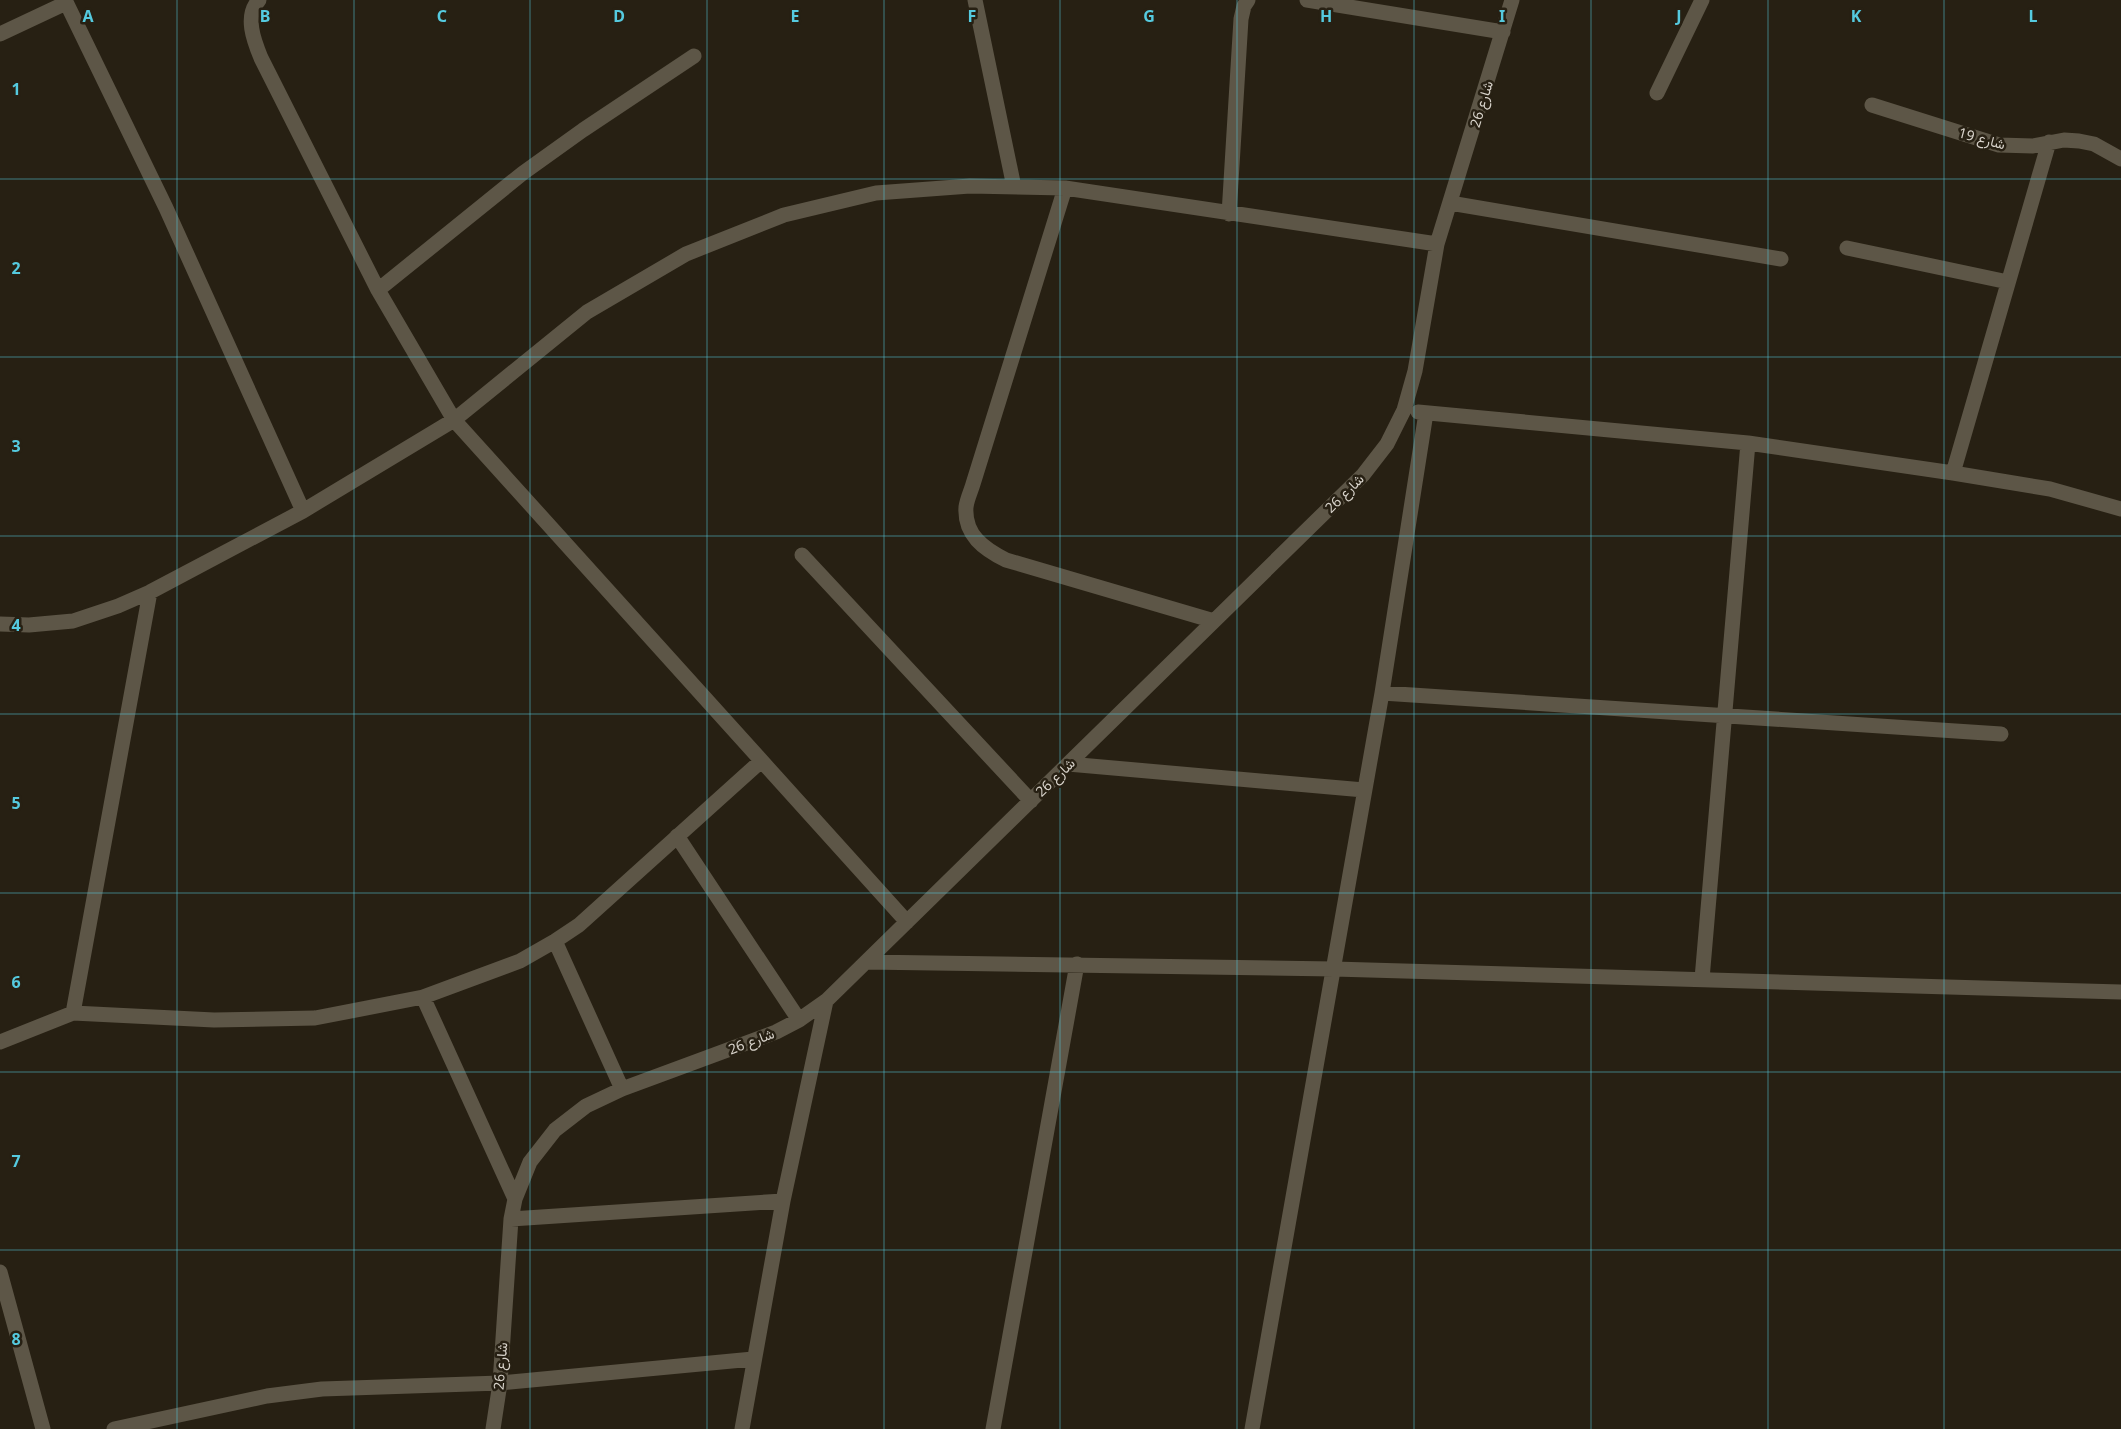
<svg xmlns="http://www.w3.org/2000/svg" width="2121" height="1429" font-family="'Noto Sans',Vazirmatn,sans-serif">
<rect width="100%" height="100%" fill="#272013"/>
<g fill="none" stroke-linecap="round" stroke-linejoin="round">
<path stroke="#5d5647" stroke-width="15" d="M65,0l101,208 137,303
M259,0c-15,16 -5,41 2,58l117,232 76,130 453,502
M975,0l39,187
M1307,0l196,32
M0,34l66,-31
M1657,93l45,-93
M1872,105l127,40 34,1 31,-6 15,1 15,3 27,15
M1065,188l-92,296c-2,7 -6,15 -7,23 -2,28 18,42 40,53l208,61
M1450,203l331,56
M1229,214l12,-195 3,-13 4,-6
M1847,248l161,34
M378,290l145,-117 60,-43 111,-74
M1418,412l330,31 205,30 97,16 71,20
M1953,473l96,-331
M802,555l229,246
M0,624l29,1 44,-4 45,-15 32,-14 153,-81 151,-91 133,-108 99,-58 98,-39 92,-22 94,-7 95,2 372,56
M1382,693l619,41
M1068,764l296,26
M677,836l122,184
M555,941l67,148
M866,962l468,7 787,23
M1702,979l46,-536
M423,997l92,202
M73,1013l77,-421
M0,1042l73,-29 141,7 101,-2 108,-21 97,-36 35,-20 24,-16 182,-164
M511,1219l272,-18
M0,1272l43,157
M114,1429l153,-33 55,-7 178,-6 253,-24
M493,1429l7,-46 11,-164 4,-20 15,-37 25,-32 31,-24 36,-17 154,-57 23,-12 27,-19 537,-526 24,-31 17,-34 11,-39 22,-127 75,-244
M742,1429l41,-228 43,-200
M993,1429l84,-465
M1252,1429l130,-736 44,-280"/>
</g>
<path fill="none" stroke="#55cadf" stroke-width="1" stroke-opacity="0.55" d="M177,0v1429M354,0v1429M530,0v1429M707,0v1429M884,0v1429M1060,0v1429M1237,0v1429M1414,0v1429M1591,0v1429M1768,0v1429M1944,0v1429M0,179h2121M0,357h2121M0,536h2121M0,714h2121M0,893h2121M0,1072h2121M0,1250h2121"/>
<g text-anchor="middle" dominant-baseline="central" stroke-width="5" stroke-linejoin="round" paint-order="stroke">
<g font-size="14" fill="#d7d2ca" stroke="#272013">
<text transform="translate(1481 104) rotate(-73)">شارع 26</text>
<text transform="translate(1982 138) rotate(15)">شارع 19</text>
<text transform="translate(1344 493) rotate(-45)">شارع 26</text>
<text transform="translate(1055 777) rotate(-44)">شارع 26</text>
<text transform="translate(751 1041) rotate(-21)">شارع 26</text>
<text transform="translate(500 1366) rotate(-85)">شارع 26</text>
</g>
</g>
<g font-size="16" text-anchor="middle" font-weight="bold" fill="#55cadf" stroke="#272013" stroke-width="5" stroke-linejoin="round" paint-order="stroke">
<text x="88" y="22">A</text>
<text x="265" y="22">B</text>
<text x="442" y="22">C</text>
<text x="619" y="22">D</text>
<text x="795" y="22">E</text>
<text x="972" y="22">F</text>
<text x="1149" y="22">G</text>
<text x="1326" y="22">H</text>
<text x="1502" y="22">I</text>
<text x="1679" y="22">J</text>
<text x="1856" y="22">K</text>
<text x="2033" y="22">L</text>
<text x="16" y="95">1</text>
<text x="16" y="274">2</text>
<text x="16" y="452">3</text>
<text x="16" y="631">4</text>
<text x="16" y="809">5</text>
<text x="16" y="988">6</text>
<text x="16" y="1167">7</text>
<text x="16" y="1345">8</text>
</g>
</svg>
